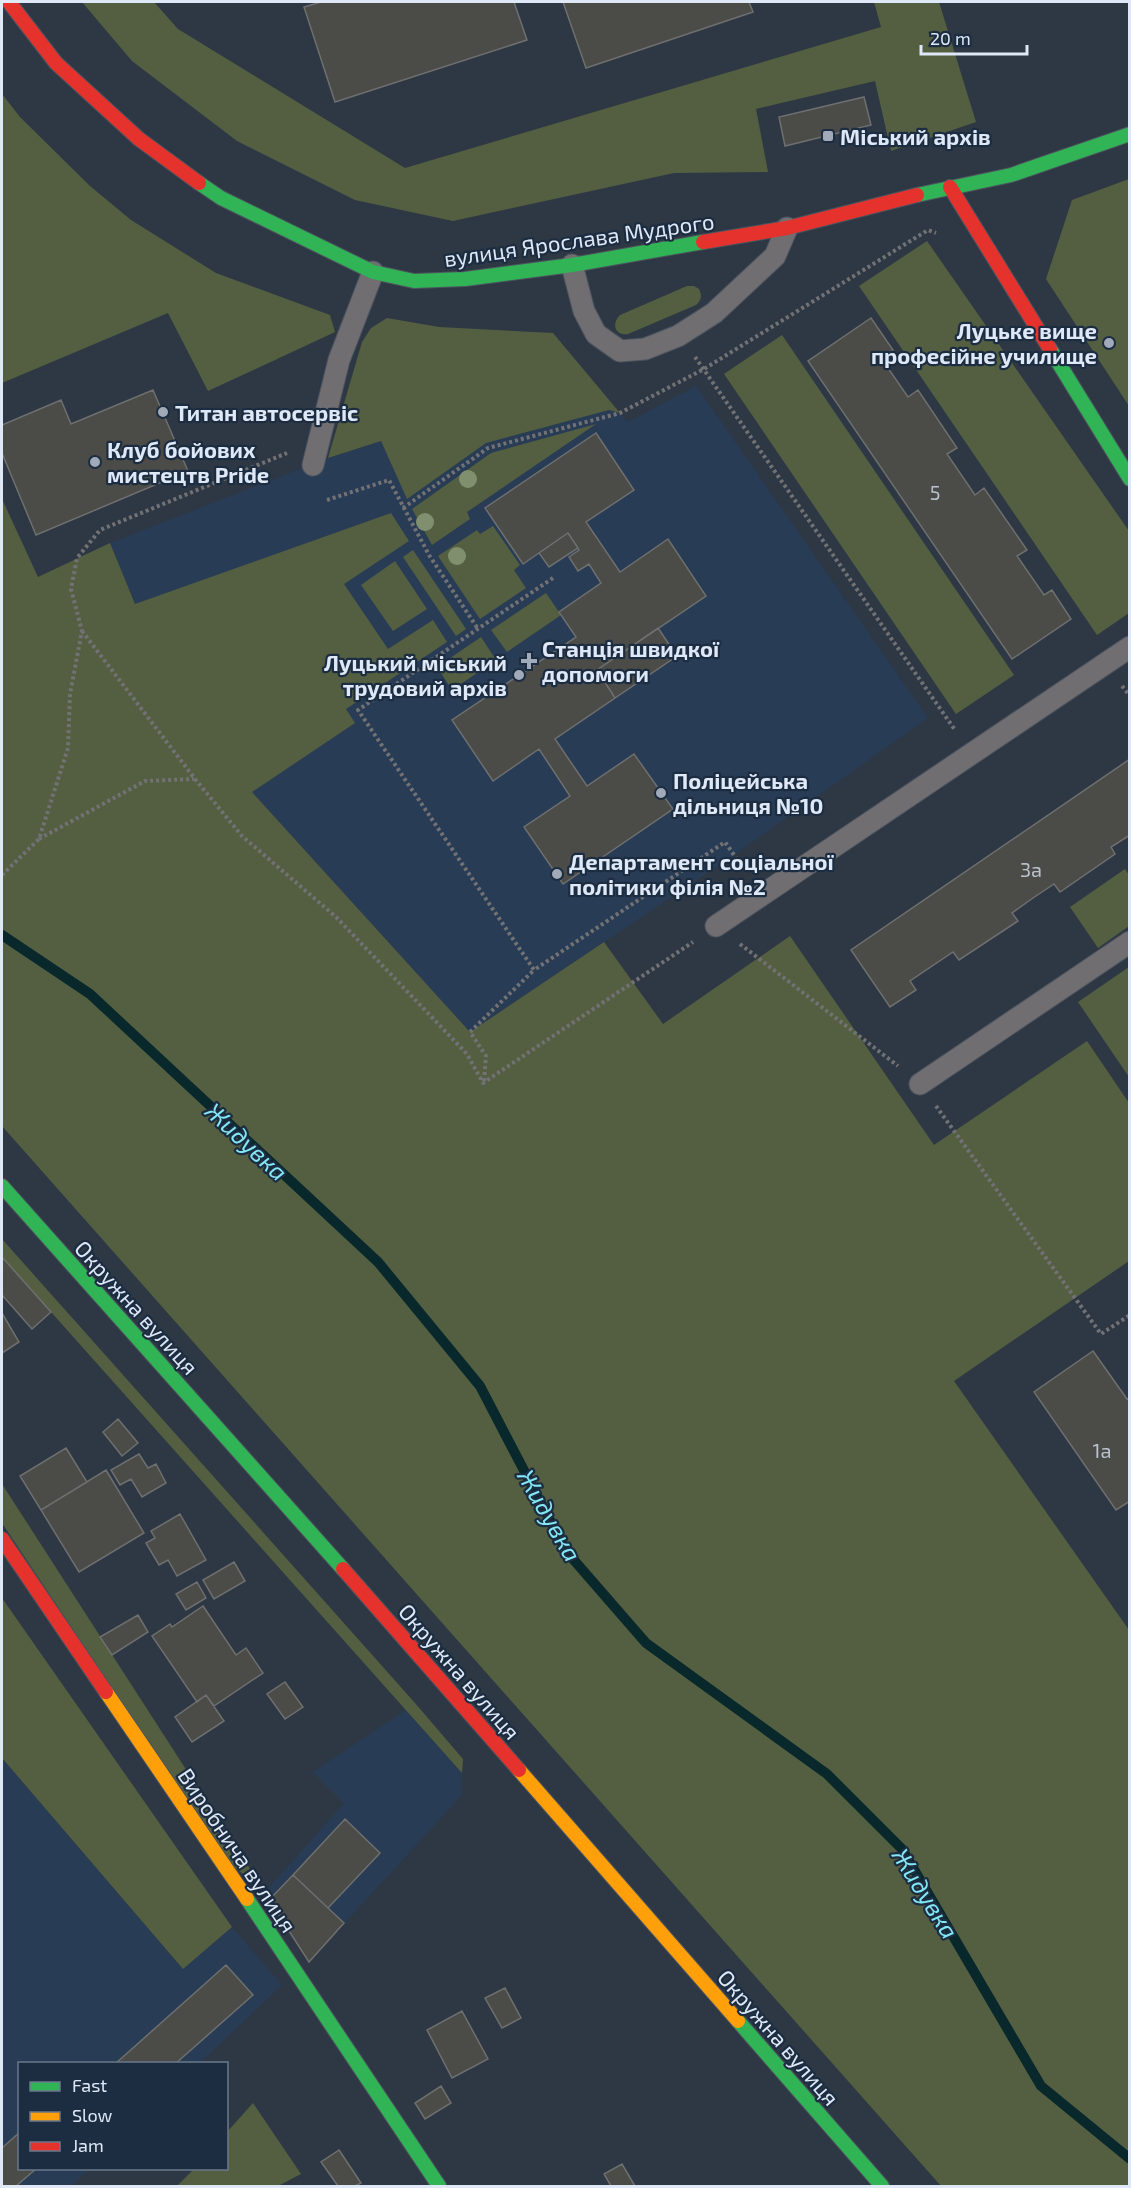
<svg xmlns="http://www.w3.org/2000/svg" width="1131" height="2188" font-family="'Exo 2',sans-serif">
<rect width="100%" height="100%" fill="#2e3844"/>
<path fill="#283c55" d="M696,386l232,332 -194,137 -264,177 -218,-240 -117,-188 -25,-61 218,-85 53,-17 228,-31 11,3 8,9z
M406,1710l56,63 -1,23 -152,166 -44,-70 79,-89 -31,-31z
M2,1758l181,211 49,-42 50,58 -82,78 -180,1v104l70,1 -19,17h-69z"/>
<path fill="#545f41" d="M82,2h72l24,27 227,139 476,-141 -7,-25h65l37,120 -85,29 -16,-70 -119,28 12,63 -94,1 -221,48 -98,-21 -118,-59 -105,-80z
M2,94l18,23 70,69 41,34 85,53 114,42 5,17 -127,59 -40,-78 -166,70z
M1129,179h1l-1,227 -83,-127 26,-79z
M927,241l202,290v82l-32,22 -238,-349z
M687,286h7l5,3c3,7 3,10 -3,16l-68,29c-13,2 -17,-10 -8,-19z
M387,318l52,9 114,6 67,80 -11,-3 -123,33 -79,56 -26,-58 -53,17 34,-116 9,-14z
M782,335l232,340 -58,39 -232,-340z
M596,424l-129,88 3,7 -38,26 -20,-36 79,-56z
M2,499l36,78 72,-34 25,61 256,-91 18,28 -65,43 44,65 45,-29 14,22 -101,67 9,14 -103,69 218,240 134,-90 59,82 127,-88 144,209 153,-104 42,62v158l-175,120 175,249v556h-188l-939,-1060z
M493,526l27,39 -6,5 12,18 -46,31 -42,-63 39,-26 3,4z
M413,550l53,79 -10,7 -53,-79z
M395,561l32,48 -34,22 -32,-46z
M546,593l15,22 -54,37 -16,-22z
M481,637l15,23 -44,30 -15,-23z
M1125,869l4,6v51l-31,22 -28,-41z
M1129,967v110l-51,-75z
M2,1239l413,464 48,56 -1,14 -460,-516z
M2,1484l263,408 -38,-31 -225,-338z
M2,1598l230,329 -49,42 -181,-211z
M253,2103l48,71 -23,12h-101l17,-17 32,-1 1,-36z"/>
<g fill="none" stroke-linecap="round" stroke-linejoin="round">
<path stroke="#08282c" stroke-width="10" d="M2,935l88,59 288,268 102,124 86,165 80,92 181,131 75,75 139,237 89,73"/>
</g>
<path fill="#4b4b48" stroke="#6e6f6f" stroke-width="1.5" d="M321,2h193l13,38 -192,62 -31,-95z
M563,2h186l4,10 -167,56z
M864,97l7,28 -86,21 -6,-29z
M871,318l22,32 -12,8 27,39 10,-7 39,58 -10,6 28,41 9,-7 43,62 -10,6 27,39 8,-5 19,29 -59,40 -204,-298z
M153,390l35,81 -152,64 -34,-82v-28l59,-25 10,24z
M596,433l38,57 -48,32 34,50 48,-33 38,57 -109,74 18,28 -60,41 32,47 47,-32 39,55 -110,75 -39,-57 46,-31 -31,-47 -46,32 -41,-61 124,-83 -17,-25 42,-29 -12,-19 -11,7 -9,-14 10,-7 -1,-2 -10,-15 -45,31 -38,-56z
M568,533l10,15 -29,19 -10,-14z
M658,628l19,28 -62,42 -18,-28z
M1130,759v76l-19,12 4,7 -55,38 -6,-8 -21,14 -21,15 6,8 -59,39 -6,-8 -43,29 6,9 -26,17 -39,-57z
M2,1257l49,55 -19,17 -30,-34z
M2,1313l17,29 -17,11z
M1093,1351l34,48 3,-1v103l-14,9 -82,-118z
M118,1419l20,24 -16,13 -19,-24z
M66,1448l21,34 -46,28 -21,-34z
M139,1454l9,14 8,-4 10,19 -24,14 -11,-18 -11,6 -9,-15z
M106,1470l38,63 -65,39 -38,-62z
M180,1514l26,46 -29,16 -9,-16 -9,5 -13,-22 9,-5 -4,-7z
M234,1562l11,19 -31,18 -11,-19z
M197,1582l9,16 -20,12 -10,-16z
M203,1606l33,49 10,-7 17,25 -49,33 -8,-11 -9,7 -45,-66 18,-12 2,3z
M138,1615l10,17 -36,23 -12,-18z
M285,1682l18,25 -18,12 -18,-25z
M206,1695l18,26 -32,21 -17,-25z
M345,1819l35,34 -52,55 -35,-33z
M293,1875l51,48 -35,39 -40,-62z
M226,1965l27,30 -78,69h-60z
M505,1988l16,30 -19,10 -17,-30z
M462,2011l26,48 -36,19 -25,-48z
M441,2086l10,17 -26,16 -10,-16z
M20,2132v36h17l-21,18h-14v-38z
M339,2150l22,33 -6,3h-17l-17,-24z
M622,2164l13,22h-24l-7,-12z"/>
<g fill="none" stroke-linecap="round" stroke-linejoin="round">
<g stroke="#4c545f" stroke-width="23">
<path id="lane" d="M572,265l12,46 12,23 24,17 25,-2 33,-13 36,-23 61,-57 12,-28
M313,465l26,-105 34,-88
M716,926l414,-279
M920,1084l210,-142"/>
</g>
<g stroke="#4c545f" stroke-width="16">
<path id="fast" d="M199,183l22,15 152,74 41,9 51,-2 107,-14 131,-23
M917,195l94,-20 119,-41
M1050,349l80,130
M2,1186l341,383
M247,1899l192,287
M738,2021l144,165"/>
</g>
<g stroke="#4c545f" stroke-width="16">
<path id="slow" d="M106,1692l141,207
M519,1770l219,251"/>
</g>
<g stroke="#4c545f" stroke-width="16">
<path id="jam" d="M9,2l47,61 83,76 60,44
M950,187l100,162
M703,242l84,-14 130,-33
M2,1539l104,153
M343,1569l176,201"/>
</g>
<path stroke="#727275" stroke-width="4" stroke-dasharray="3 3" stroke-linecap="butt" d="M695,357l260,373
M327,500l62,-20 40,75 49,74
M403,508l85,-60 132,-35 84,-44 224,-139 8,3
M553,578l-195,132 176,260 191,-128 20,29
M82,631l113,148 47,57 94,81 131,137 16,29 210,-141
M1122,686l8,10
M39,839l106,-58 49,-2
M2,875l37,-36 29,-91 2,-54 12,-63 -11,-42 6,-31 23,-28 187,-77
M740,944l158,122
M484,1081l2,-25 -16,-24 64,-62
M936,1106l165,228 29,-19"/>
<use href="#lane" stroke="#706e71" stroke-width="21"/>
<use href="#fast" stroke="#30b455" stroke-width="14"/>
<use href="#slow" stroke="#ff9f0a" stroke-width="14"/>
<use href="#jam" stroke="#e5322d" stroke-width="14"/>
</g>
<g fill="#80906f">
<circle cx="468" cy="479" r="9"/>
<circle cx="425" cy="522" r="9"/>
<circle cx="457" cy="556" r="9"/>
</g>
<g fill="#a0aab8" stroke="#1c2d42" stroke-width="2">
<rect x="822" y="130" width="12" height="12" rx="3"/>
<circle cx="1109" cy="343" r="6"/>
<circle cx="163" cy="412" r="6"/>
<circle cx="95" cy="462" r="6"/>
<path d="M526 652h6v6h6v6h-6v6h-6v-6h-6v-6h6z"/>
<circle cx="519" cy="675" r="6"/>
<circle cx="661" cy="793" r="6"/>
<circle cx="557" cy="874" r="6"/>
</g>
<g text-anchor="middle" dominant-baseline="central" stroke-width="4.5" stroke-linejoin="round" paint-order="stroke">
<g font-size="20" fill="#b9c1ca">
<text x="935" y="492">5</text>
<text x="1031" y="869">3а</text>
<text x="1102" y="1450">1а</text>
</g>
<g font-size="22" font-weight="bold" fill="#dee8f6" stroke="#1c2d42" text-anchor="start">
<text x="840" y="136">Міський архів</text>
<text x="1097" y="330" text-anchor="end">Луцьке вище<tspan x="1097" dy="25">професійне училище</tspan></text>
<text x="175" y="412">Титан автосервіс</text>
<text x="107" y="449">Клуб бойових<tspan x="107" dy="25">мистецтв Pride</tspan></text>
<text x="542" y="648">Станція швидкої<tspan x="542" dy="25">допомоги</tspan></text>
<text x="507" y="662" text-anchor="end">Луцький міський<tspan x="507" dy="25">трудовий архів</tspan></text>
<text x="673" y="780">Поліцейська<tspan x="673" dy="25">дільниця №10</tspan></text>
<text x="569" y="861">Департамент соціальної<tspan x="569" dy="25">політики філія №2</tspan></text>
</g>
<g font-size="22" fill="#dee8f6" stroke="#1c2d42">
<text transform="translate(579 239) rotate(-8)">вулиця Ярослава Мудрого</text>
<text transform="translate(137 1307) rotate(48)">Окружна вулиця</text>
<text transform="translate(460 1671) rotate(49)">Окружна вулиця</text>
<text transform="translate(238 1850) rotate(56)">Виробнича вулиця</text>
<text transform="translate(779 2037) rotate(49)">Окружна вулиця</text>
</g>
<g font-size="24" font-style="italic" fill="#84e7f4" stroke="#1c2d42">
<text transform="translate(247 1141) rotate(43)">Жидувка</text>
<text transform="translate(550 1515) rotate(60)">Жидувка</text>
<text transform="translate(926 1893) rotate(58)">Жидувка</text>
</g>
</g>
<rect width="1131" height="2188" fill="none" stroke="#dee8f6" stroke-width="6"/>
<rect x="18" y="2062" width="210" height="108" fill="#1c2d42" stroke="#6a788a" stroke-width="1.5"/>
<rect x="30" y="2082" width="30" height="9" fill="#30b455" stroke="#6a788a" stroke-width="1.5"/>
<text x="72" y="2092" font-size="18" fill="#dee8f6">Fast</text>
<rect x="30" y="2112" width="30" height="9" fill="#ff9f0a" stroke="#6a788a" stroke-width="1.5"/>
<text x="72" y="2122" font-size="18" fill="#dee8f6">Slow</text>
<rect x="30" y="2142" width="30" height="9" fill="#e5322d" stroke="#6a788a" stroke-width="1.5"/>
<text x="72" y="2152" font-size="18" fill="#dee8f6">Jam</text>
<path d="M921 45v9h106v-9" fill="none" stroke="#dee8f6" stroke-width="3"/>
<text x="930" y="45" font-size="18" fill="#dee8f6" stroke="#1c2d42" stroke-width="4.5" paint-order="stroke">20 m</text>
</svg>
